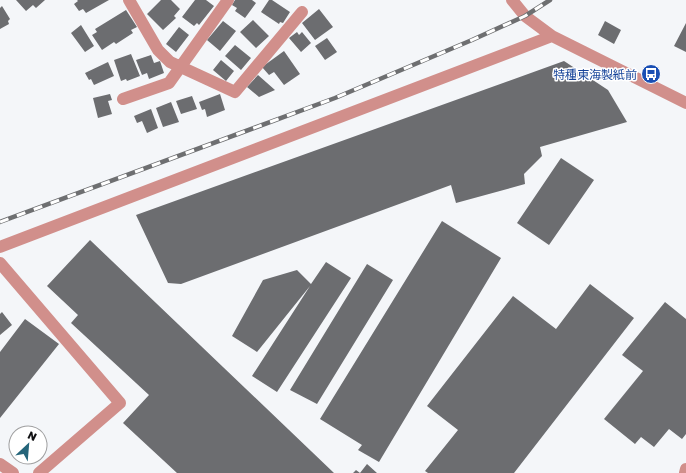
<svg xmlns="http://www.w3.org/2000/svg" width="686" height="473" font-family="'Golos Text','Noto Sans JP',sans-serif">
<rect width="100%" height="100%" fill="#f4f6f9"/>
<path fill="#6c6d70" d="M16,0h29l-9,8 -3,-3 -7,6z
M77,0h32l-23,13 -3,-4 -4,2 -5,-7 4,-3z
M161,0h10l9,9 -6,7 2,2 -13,12 -16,-16z
M195,0h11l8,6 -15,19 -2,-2 -3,3 -12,-9z
M235,0h17l4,3 -11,15 -10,-7 2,-3 -5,-3z
M269,0h3l18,12 -7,11 -3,-1 -1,2 -18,-12z
M2,6l8,13 -2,2 1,3 -9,5v-21z
M319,9l14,18 -18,13 -13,-17z
M126,10l11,17 -6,3 2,3 -17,11 -2,-2 -12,8 -10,-15 5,-3 -2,-3z
M253,20l16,16 -13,12 -16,-16z
M223,21l13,10 -16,20 -13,-11z
M605,21l16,9 -7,14 -16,-9z
M686,23v29l-12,-6z
M81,25l13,21 -9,6 -14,-19z
M179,27l10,8 -13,17 -10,-8z
M297,32l2,3 3,-3 9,11 -10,9 -12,-14z
M327,38l10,14 -12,8 -10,-14z
M235,45l16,13 -10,12 -16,-14z
M284,51l16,23 -16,11 -10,-13 -5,3 -7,-8z
M131,54l9,22 -13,5 -1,-2 -5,2 -7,-21z
M151,55l3,8 6,-2 4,12 -15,6 -2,-6 -5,2 -6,-15z
M221,60l13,11 -8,10 -13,-11z
M564,61l44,29 19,32 -87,25 2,9 -18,18 1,10 -69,19 -5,-18 -270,99 -13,-1 -32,-68z
M108,62l6,14 -20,9 -3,-6 -2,1 -4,-7z
M258,75l17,15 -16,7 -12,-10z
M110,94l2,6 -4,1 4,13 -14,4 -5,-20z
M220,94l5,16 -18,7 -2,-8 -3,1 -3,-8z
M192,96l5,13 -16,5 -5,-13z
M171,102l8,20 -16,5 -7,-19z
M151,109l7,19 -11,5 -5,-12 -5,2 -3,-7z
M561,158l33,22 -45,65 -32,-22z
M442,221l59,37 -122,204 -21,-12 4,-5 -42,-26z
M90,240l244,233h-157l-54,-50 26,-28 -78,-72 7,-8 -31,-29z
M326,262l25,16 -74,114 -25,-16 58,-90 -53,66 -25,-16 31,-56 34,-10 14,14z
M367,264l26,16 -76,124 -27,-14z
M590,284l44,34 -120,155h-86l-3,-2 33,-41 -31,-24 86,-110 43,33z
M665,302l21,17v115l-4,5 -13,-10 -15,18 -13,-10 -6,7 -31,-25 39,-48 -21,-16z
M2,312l10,13 -12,10v-21z
M25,319l34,25 -59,74v-66z
M367,464l10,9h-24l3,-3 4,3z"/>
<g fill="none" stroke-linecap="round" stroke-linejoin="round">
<path stroke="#d18f8b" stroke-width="12" d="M129,0l29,50 12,12 65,30 67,-80
M512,0l13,16 27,20 134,67
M123,99l46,-16 59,-83
M0,247l552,-211
M0,263l120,140 -81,70
M0,464l13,9
M685,473l1,-4"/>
<g stroke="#6e6f71" stroke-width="4.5">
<path id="rail" d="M0,222l335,-124 137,-58 53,-24 25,-16"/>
</g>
<use href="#rail" stroke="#fff" stroke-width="3" stroke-dasharray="9" stroke-linecap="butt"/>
</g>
<defs>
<g id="bus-disc" transform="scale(1)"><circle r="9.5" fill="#1a4fb4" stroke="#fff"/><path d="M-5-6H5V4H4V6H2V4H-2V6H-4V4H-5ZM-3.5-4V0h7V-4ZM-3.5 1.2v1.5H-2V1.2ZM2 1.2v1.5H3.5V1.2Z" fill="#fff"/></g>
</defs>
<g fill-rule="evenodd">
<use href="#bus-disc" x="651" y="74"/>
</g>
<g text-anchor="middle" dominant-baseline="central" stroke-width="3" stroke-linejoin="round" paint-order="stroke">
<g font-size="12" fill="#164399" stroke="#fff" text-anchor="end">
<text x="637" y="74">特種東海製紙前</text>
</g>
</g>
<g transform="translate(28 445) rotate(26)"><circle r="19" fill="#ffffff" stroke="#9f9fa0"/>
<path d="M0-3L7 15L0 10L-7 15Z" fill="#25657a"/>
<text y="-6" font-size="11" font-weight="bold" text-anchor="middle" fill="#0f0f11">N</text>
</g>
</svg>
